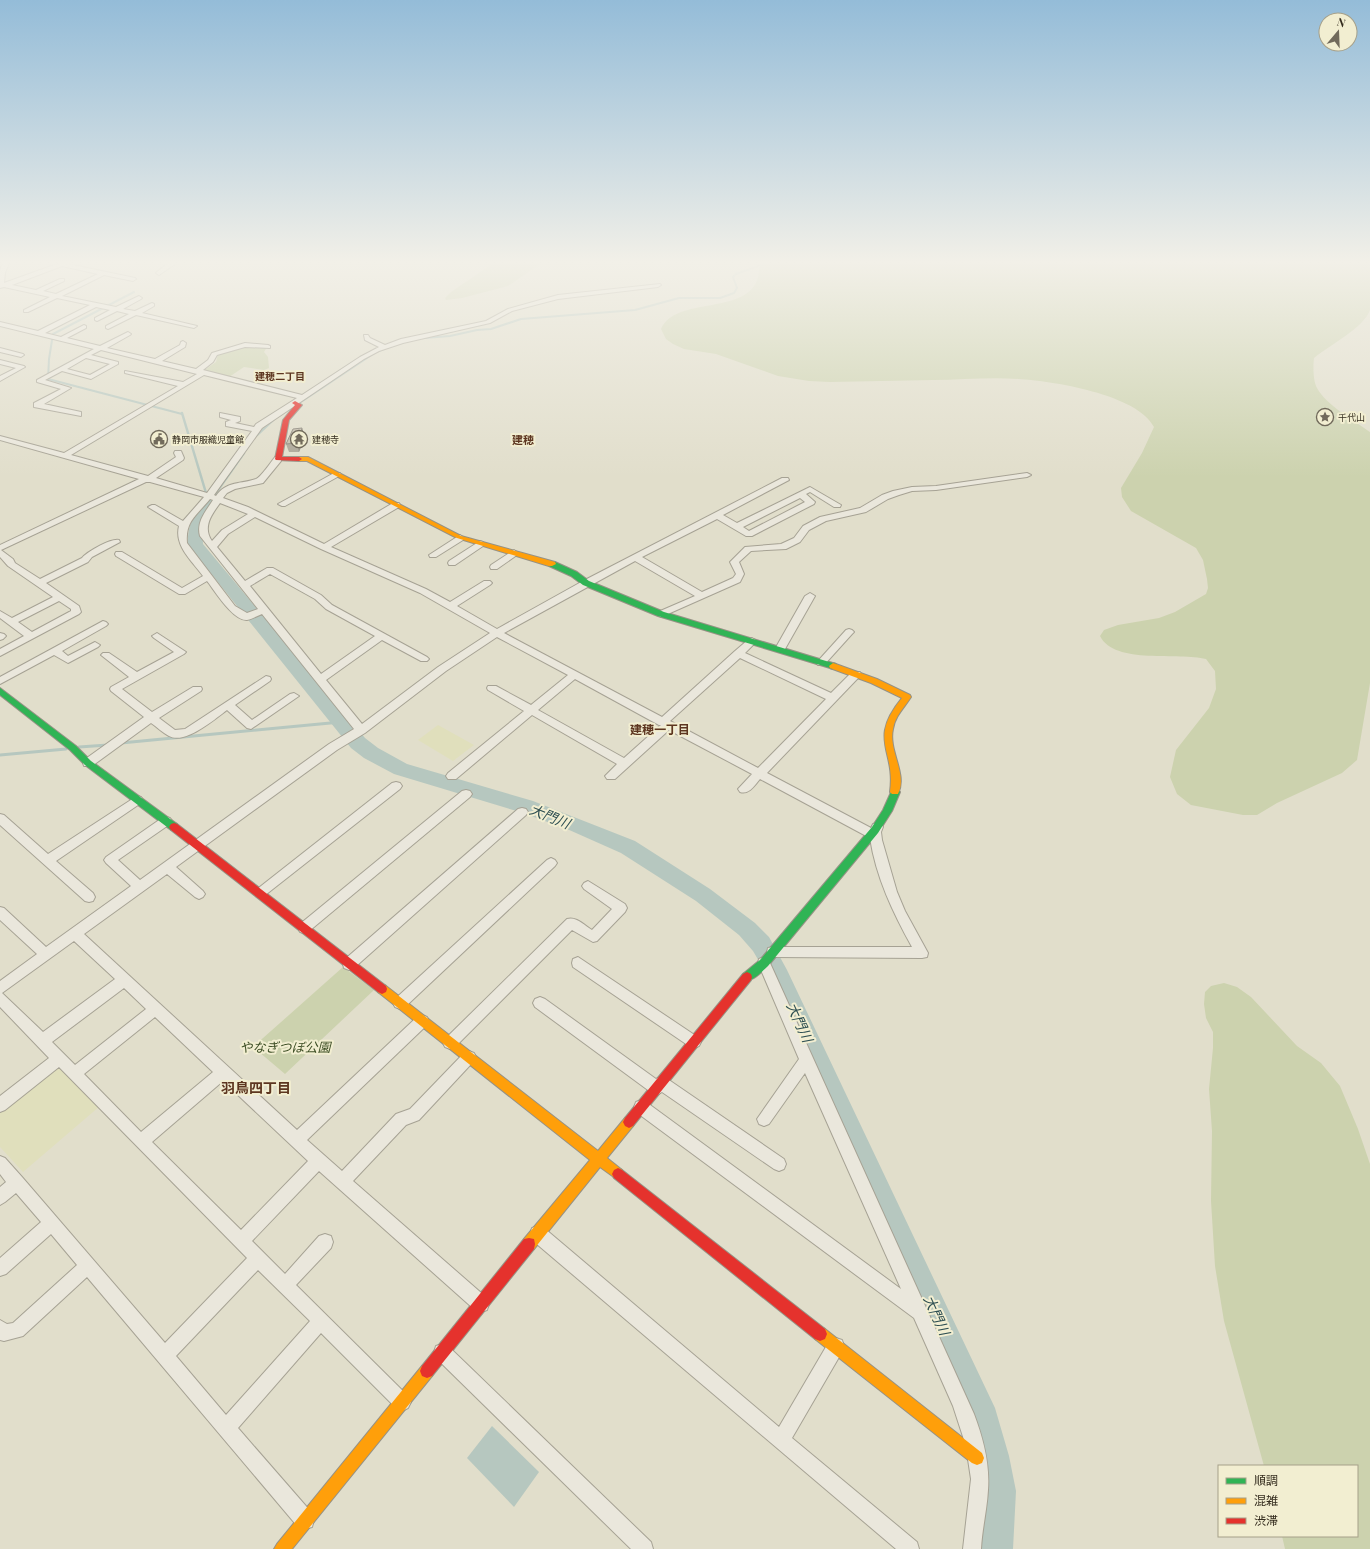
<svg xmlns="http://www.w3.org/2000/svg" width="1370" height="1549" font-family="'Playfair Display','Noto Sans JP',serif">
<rect width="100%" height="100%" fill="#e1decb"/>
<path fill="#e0dfbc" d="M438,725l36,20 -21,16 -35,-21z
M58,1066l42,40 -77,66 -23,-25v-34z"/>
<path fill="#ccd2ae" d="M498,260h48l-38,26 -46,12 -16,2 -1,-2 6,-6z
M759,260h611c0,11 0,41 0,50 -6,18 -42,36 -56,48 -1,8 -1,23 3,30 9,17 38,33 53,44v251l-13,77 -15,13 -65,30 -20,12h-14l-52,-10 -14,-11 -7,-17 6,-27 33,-42 7,-19 -1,-18 -9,-12c-26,-7 -92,6 -106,-23l4,-6 14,-5 41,-7 16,-6 31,-18 2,-6 -1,-9 -4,-19 -7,-12 -65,-37 -9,-14 -1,-9 21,-35 12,-26c-17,-33 -102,-46 -136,-48 -28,-2 -57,1 -85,1 -34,1 -69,1 -103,2l-21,-1 -31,-5 -62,-22 -32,-5 -11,-5 -7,-5 -5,-10c17,-38 105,-7 98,-69z
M246,346l21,1 -3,5 4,5 1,11 -5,2 -20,-3 -15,10 -26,-6 13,-9 2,-8z
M343,967l31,23 -89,84 -32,-27z
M1224,983l13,4 14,10 46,49 24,17 19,23 18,43 12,35v385h-85l-3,-13h75v-70h-93l-40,-145 -9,-55 -4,-65 1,-70 -3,-42 4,-41v-16l-7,-14 -2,-14 1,-12 6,-6z"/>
<path fill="#b6c7bf" d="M492,1426l47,46 -25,35 -47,-49z"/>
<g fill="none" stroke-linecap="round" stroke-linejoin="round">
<path stroke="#b6c7bf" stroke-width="2" d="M134,292l-81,42 -4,25 -1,20 134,35
M424,338l26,-2 27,-6 14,-1 30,-10 114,-9 44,-12h41l14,-5 3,-5 -4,-11 3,-3 39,-14
M298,404l78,-52 8,-3"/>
<path stroke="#b6c7bf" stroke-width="2.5" d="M182,413l24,80
M257,435l16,-15
M209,503l35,-50"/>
<path stroke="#b6c7bf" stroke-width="3" d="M121,743l220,-21
M79,747l29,-2
M0,755l66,-6"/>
<path fill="#b6c7bf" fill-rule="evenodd" d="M209,499l5,1 2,3c-9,14 -14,25 -13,41l162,194 13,10 29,16 126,37 102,40 75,48 45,34 14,14 18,33 208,438 14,48 7,35 -3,58h-32l3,-58 -5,-35 -13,-45 -199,-436 -14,-24 -14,-16 -43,-34 -75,-48 -54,-24 -47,-17 -126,-38 -30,-16 -13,-10 -163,-203c-1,-19 5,-30 16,-45z"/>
<g stroke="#a6a294" stroke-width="2">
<path id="street" d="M4,260h6l-5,13 -1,10 64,-23h9l-9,4 67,14 1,1 -3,2 -29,-6 -42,21 54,11 23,-11 3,2 -1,1 -18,10 12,2 17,-8 2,1v2l-12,7 55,13 -3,2 -58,-13 -28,14 -2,-1v-2l23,-12 -12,-3 -20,10 -2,-1v-2l15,-8 -14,-3 -51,26 16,4 23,-12 2,1v2l-19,10 33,8 28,-14 3,2 -1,1 -23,13 48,11 25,-14 1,-3 2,-1 3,2 -1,4 -23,14 34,8 12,-9 4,-7 33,-10 23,2 2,1v2l-25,-1 -28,8 -4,7 -10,8 99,25 58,-38 19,-10 -14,-7 -1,-5h4l2,3 15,7 16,-6 85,-18 22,-12 50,-14 102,-11 1,1 -3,2 -100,12 -46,12 -22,12 -87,20 -24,8 -15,8 -102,69 -48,67 2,1c10,-15 26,-12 40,-17 5,-2 15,-17 19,-22h6v4l-18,22 -28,6 -8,4 -4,5 25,9 76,37 69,-41h6l1,2 -1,2 -68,40 95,42 24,13 34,-21h6l2,2 -2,2 -33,21 40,23 86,-48 199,-103h6l1,2 -66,35 14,8 73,-36 31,18 -1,2h-6l-24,-15 -4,2 9,8 -1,2 -62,32h-6l-29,-17 -75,38 60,35 31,-14 3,-4 -6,-12 15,-15 36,-3 13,-6 9,-12 17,-9 40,-9 22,-13 11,-4 19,-4 24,-1 91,-13 4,2 -4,2 -91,13 -24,1 -13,4 -11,4 -22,13 -40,9 -17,9 -9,12 -14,7 -35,2 -12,11 5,12 -4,8 -79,35 -5,-3 2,-2 37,-16 -60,-35 -131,72 158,84 73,-66 14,-12 3,-1 5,3 -12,12 86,40 21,-21h8l1,2 -1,2 -93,97 104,55 2,-4 4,-1 4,1 2,3 -2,5 1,8 15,52 8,19 23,42 -1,4 -5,1 -149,-1 -5,-1 -1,-4 1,-4 5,-1h139c-19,-34 -36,-70 -42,-109l-110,-59c-5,6 -11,16 -20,13l-2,-3 14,-15 -83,-44 -54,49h-8l-2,-3 12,-12 -85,-49 -76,64h-8l-2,-3 2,-3 76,-62 -36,-21 -1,-2 1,-2h8l35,19 37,-30 -71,-38 -51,34 -81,62 -28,17 -161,117 27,24 2,3 -2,3 -4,2 -4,-2 -28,-23 -83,60 213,196 120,-113 5,-2 5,2 2,4 -2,4 -120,115 35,31 54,-57 14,-5 54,-56 5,-2 5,2 2,4 -2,4 -55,59 -13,5 -53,56 134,117 2,6 -2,6 -6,2 -6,-2 -156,-139 -67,70 33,33 34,-38 6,-2 6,2 2,6 -2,6 -35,37 112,111 3,6 -3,6 -6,3 -6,-3 -75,-75 -83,95 74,85 2,7 -2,7 -7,2 -7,-2 -211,-250 -64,59 -19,5 -4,-1v-20l7,4 6,-1 64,-58 -26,-31 -45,40 -6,2v-18l41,-36 -25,-29 -11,9 -5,3v-18l6,-5 -6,-8v-18l5,2 17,19 143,166 82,-85 -188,-191 -54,43 -5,2v-16l49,-38 -49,-51v-26l37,-27 -37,-34v-13l4,1 42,39 85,-61 -25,-23 -2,-3 2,-3 56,-39 4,-1 4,1 2,3 -2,3 -52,36 22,20 189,-136 25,-15 -92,-115c-5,2 -10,5 -15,6 -14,1 -32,-29 -40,-39l-22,13h-6l-63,-38 -1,-2 1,-2h6l60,36 21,-12c-11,-15 -29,-30 -24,-50l-31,-19 4,-2h3l28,16 21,-24 -54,-15h-4l-145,68 12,9 2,4 25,16 42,-21c5,-6 29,-20 37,-18l1,2 -28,15 -4,5 -42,21 33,23 2,6 -2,2 -79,42v-7l24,-13 -24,-18v-7l12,7 41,-21 -45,-31 -8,-9v-12l139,-66 -139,-39v-4l64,17 114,-67 -53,-13v-2l58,11 14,-8 -96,-24 -10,5 27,7v2l-27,15 -29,-8 -17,9 26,8 -27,16 37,8v4l-47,-9v-4l27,-14 -24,-7v-2l57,-31 -94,-23v-4l38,9 52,-26 -33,-7 -29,14h-4v-2l26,-13 -46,-10 -4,1v-18zM62,266l36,8 -42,20 -13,-3 21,-10v-2h-4l-24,11 -24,-5zM86,358l24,6 -20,11 -23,-6zM204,375l93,23 -41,26 -2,3 -19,-4 5,-2v-4l-20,-4v4l11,3 -5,2v4l26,5 -45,62 -51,-15 27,-18 1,-2 -3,-7h-6l-1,2 2,4 -28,19 -77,-21zM800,498l5,4 -56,29 -6,-4zM210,499l3,1c-7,11 -17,22 -13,36l58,73 -11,4 -12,-7 -48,-63c-2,-22 10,-28 23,-44zM220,503l28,11 -26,16 -10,11c-10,-14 0,-27 8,-38zM255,517l66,32 99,44 70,40 -52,34 -76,57 -36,-44 56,-40 39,21h6l2,-2 -2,-2 -95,-52 -11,-10 -48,-27h-6l-22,13 -28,-34 11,-13zM270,574l45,25 11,10 49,27 -54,38 -71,-88zM59,601l12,8v2l-39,21 -14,-10zM740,658l86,41 -68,69 -88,-47zM575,679l84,46h2l-37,33 -86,-48zM74,941l41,38 -72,53 -41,-39zM124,988l22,21 -71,56 -23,-23zM155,1017l58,55 -72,60 -57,-58zM223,1081l85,80 -67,69 -89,-88zM258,1270l52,51 -84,94 -50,-59z
M156,260h10l9,4 -16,11 -3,-2 1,-1 10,-8z
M0,348l23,6 1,1 -3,2 -21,-5z
M0,360l24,6 1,1 -25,14v-5l16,-8 -16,-4z
M334,473h6l1,2 -56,31h-3l-4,-2z
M460,535l4,3 -1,2 -27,17h-6l-1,-2z
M480,541l3,1 1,2 -1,2 -28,19h-6l-1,-2 1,-2z
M514,550l4,3 -1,2 -20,14h-6l-1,-2 1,-2z
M810,593l5,3 -30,53 -2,2h-6l-2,-2 30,-53z
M103,621l3,1 2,2 -2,2 -44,25 6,5 27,-14 5,3 -2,2 -30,16 -14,-8 -54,29v-7z
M849,629l3,1 2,2 -2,2 -28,31h-6l-2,-2 2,-2 28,-31z
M0,633l4,1 2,2 -3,3 -3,1z
M157,633l29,19 -2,2 -62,35 30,23 41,-25h8l1,2 -1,2 -42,27 16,12 10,-1 81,-53 4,1 1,2 -1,2 -35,24 17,15 38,-26 4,-1 5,3 -48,33 -4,-1 -20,-18c-12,9 -42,35 -58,26 -6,-3 -12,-9 -18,-13l-59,43h-8l-1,-3 1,-3 60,-43 -33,-26 -1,-2 1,-2 18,-10 -28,-22 2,-2h6l28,19 37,-20 -20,-14 -2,-2z
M396,782l4,1 2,3 -2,3 -136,107 -4,2 -4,-2 -2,-3 2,-3 136,-107z
M466,790l4,1 2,3 -2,3 -162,135 -4,1 -4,-1 -2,-4 2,-4 162,-133z
M137,796l4,1 2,3 -2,3 -85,58 37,32 2,4 -2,4 -4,1 -4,-1 -85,-76v-11l4,1 44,39z
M522,808l4,1 2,3 -2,3 -172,153 -5,2 -5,-2 -1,-4 1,-4 174,-151z
M551,858l4,2 2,3 -2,3 -150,141 -5,2 -5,-2 -2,-4 2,-4 152,-139z
M588,881l37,23 2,4 -2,4 -28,29 -4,1 -21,-12 -117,117 -5,2 -5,-2 -2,-4 2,-4 122,-120c9,-3 17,6 25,11l20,-21 -28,-20 -2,-3 2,-3z
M578,957l121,81 2,4 -2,4 -5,2 -5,-2 -116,-79 -1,-4 1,-4z
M764,957l5,2 1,4 204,451c9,24 16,49 14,76 -1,20 -6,39 -7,59h-18l8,-70 -5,-33 -13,-40 -39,-88 -278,-206 -2,-5 2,-5 5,-2 5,2 255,187 -96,-216 -36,51 -5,2 -5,-2 -2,-5 42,-60 -41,-96 1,-4z
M540,997l5,2 111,80 5,-3 5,2 118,81 2,5 -2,5 -5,2 -5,-2 -112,-77 -5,3 -5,-2 -117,-86 -2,-4 2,-4z
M538,1226l6,2 235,199 51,-87 6,-2 6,2 2,6 -2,6 -50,86 125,104 2,7h-23l-364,-309 -2,-6 2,-6z
M442,1344l6,2 203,196 2,7h-22l-195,-191 -2,-6 2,-6z"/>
</g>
<g stroke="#969285" stroke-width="2">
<path id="fast" d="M549,562h6l22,10 12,9 75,31 172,52 1,2 -4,3 -3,-1 -172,-52 -75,-31 -12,-9 -22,-10z
M0,688l76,58 15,15 86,63 2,3 -2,3h-6l-86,-65 -15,-15 -70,-55z
M895,789l3,1 2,2 -8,19 -14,22 -110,133c-7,6 -16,17 -25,14l-1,-3 1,-3 17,-14 112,-133 11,-17 9,-20z"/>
</g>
<g stroke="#969285" stroke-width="2">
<path id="slow" d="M308,457l153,79 94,26 1,2 -4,2h-3l-92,-28 -150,-77h-8l-3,-2 3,-2z
M833,663l44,16 33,16 1,2c-7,11 -16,19 -18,32 -5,22 15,45 5,65h-6l-2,-2c6,-43 -23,-51 12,-94l-31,-15 -41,-15 -1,-2z
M382,984l4,2 212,165 27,-33 4,-2 4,2 2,4 -2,4 -26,32 15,12 2,4 -2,4 -4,2 -18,-13 -66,82 -5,1 -5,-1 -1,-5 1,-5 66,-79 -212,-168 -1,-3 1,-3z
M820,1327l5,2 157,124 2,5 -2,5 -5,2 -5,-2 -157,-124 -2,-5 2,-5z
M427,1364l5,2 2,5 -2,5 -140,173h-18l3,-5 145,-178z"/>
</g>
<g stroke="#969285" stroke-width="2">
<path id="jam" d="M295,401l7,4 -13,15 -7,37h17l3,2 -3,2 -23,-1 -1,-1 8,-39 12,-15 -3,-2z
M174,823l3,1 209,162 1,3 -1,3 -4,2 -4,-2 -207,-162 -2,-3 2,-3z
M747,972l4,2 1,3 -1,3 -118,146 -4,2 -4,-2 -2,-4 2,-4 118,-144z
M618,1168l4,2 203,159 2,5 -2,5 -5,2 -5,-2 -201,-161 -2,-4 2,-4z
M529,1238l5,1 1,5 -1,5 -102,127 -5,2 -5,-2 -2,-5 2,-5 102,-127z"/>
</g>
<use href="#street" fill="#eae7dc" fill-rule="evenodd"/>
<use href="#fast" fill="#30b455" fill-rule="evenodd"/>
<use href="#slow" fill="#ff9f0a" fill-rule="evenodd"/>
<use href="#jam" fill="#e5322d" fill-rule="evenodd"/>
</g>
<path fill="#a9a394" d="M302,428l3,9 -6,15h-10l-3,-8z"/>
<path fill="#898478" d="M302,428l3,9 -6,15 -2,-9z"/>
<path fill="#c4bdac" stroke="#898478" d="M302,428l-5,15 -11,1 7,-15z"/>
<linearGradient id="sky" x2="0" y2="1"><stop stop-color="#94bcd8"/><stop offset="0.55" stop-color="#f2f0e8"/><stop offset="1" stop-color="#f2f0e8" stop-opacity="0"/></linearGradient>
<rect width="1370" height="477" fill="url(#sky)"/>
<defs>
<g id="sight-ring" transform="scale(0.9)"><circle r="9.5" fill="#f2eed1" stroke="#716a5b" stroke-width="1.5"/><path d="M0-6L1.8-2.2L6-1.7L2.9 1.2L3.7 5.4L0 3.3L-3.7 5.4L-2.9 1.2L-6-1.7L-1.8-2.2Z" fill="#716a5b"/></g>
<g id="civic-ring" transform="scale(0.9)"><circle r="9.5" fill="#f2eed1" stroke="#716a5b" stroke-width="1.5"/><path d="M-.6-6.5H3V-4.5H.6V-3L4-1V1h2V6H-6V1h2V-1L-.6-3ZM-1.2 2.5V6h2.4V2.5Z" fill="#716a5b"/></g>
<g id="temple-ring" transform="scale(0.9)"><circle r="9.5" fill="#f2eed1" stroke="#716a5b" stroke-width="1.5"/><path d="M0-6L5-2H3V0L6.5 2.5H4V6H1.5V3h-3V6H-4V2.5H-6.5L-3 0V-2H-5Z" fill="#716a5b"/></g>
</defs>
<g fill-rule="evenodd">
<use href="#sight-ring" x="1325" y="417"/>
<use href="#civic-ring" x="159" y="439"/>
<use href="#temple-ring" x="299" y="439"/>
</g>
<g text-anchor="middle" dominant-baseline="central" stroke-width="4" stroke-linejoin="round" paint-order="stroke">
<g font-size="9" fill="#342c1e" stroke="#f2eed1" text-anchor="start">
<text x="1338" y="417">千代山</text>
<text x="172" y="439">静岡市服織児童館</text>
<text x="312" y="439">建穂寺</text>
</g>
<g font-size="10" font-weight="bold" fill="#5d3620" stroke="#f2eed1">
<text x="280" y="376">建穂二丁目</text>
</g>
<g font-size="11" font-weight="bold" fill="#5d3620" stroke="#f2eed1">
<text x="523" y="439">建穂</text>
</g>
<g font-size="12" font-weight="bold" fill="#5d3620" stroke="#f2eed1">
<text x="660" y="729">建穂一丁目</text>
</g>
<g font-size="13" font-style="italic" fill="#3e4f26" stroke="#f2eed1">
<text x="285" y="1046">やなぎつぼ公園</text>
</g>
<g font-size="14" font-style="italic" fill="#2e4f52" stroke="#f2eed1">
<text transform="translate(550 816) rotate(22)">大門川</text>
<text transform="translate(800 1022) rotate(65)">大門川</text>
<text transform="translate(937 1315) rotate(65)">大門川</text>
</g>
<g font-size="14" font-weight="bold" fill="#5d3620" stroke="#f2eed1">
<text x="256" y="1087">羽鳥四丁目</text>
</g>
</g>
<rect x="1218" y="1465" width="140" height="72" fill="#f2eed1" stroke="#a6a089"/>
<rect x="1226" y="1478" width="20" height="6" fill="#30b455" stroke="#a6a089"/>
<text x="1254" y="1485" font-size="12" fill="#342c1e">順調</text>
<rect x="1226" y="1498" width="20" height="6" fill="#ff9f0a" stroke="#a6a089"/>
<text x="1254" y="1505" font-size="12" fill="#342c1e">混雑</text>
<rect x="1226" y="1518" width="20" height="6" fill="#e5322d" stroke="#a6a089"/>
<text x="1254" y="1525" font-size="12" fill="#342c1e">渋滞</text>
<g transform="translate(1338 32) rotate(19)"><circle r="19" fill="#f2eed1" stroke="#a6a089"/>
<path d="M0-3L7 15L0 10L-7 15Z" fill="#716a5b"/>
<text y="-6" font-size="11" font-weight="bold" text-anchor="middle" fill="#342c1e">N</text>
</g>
</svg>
